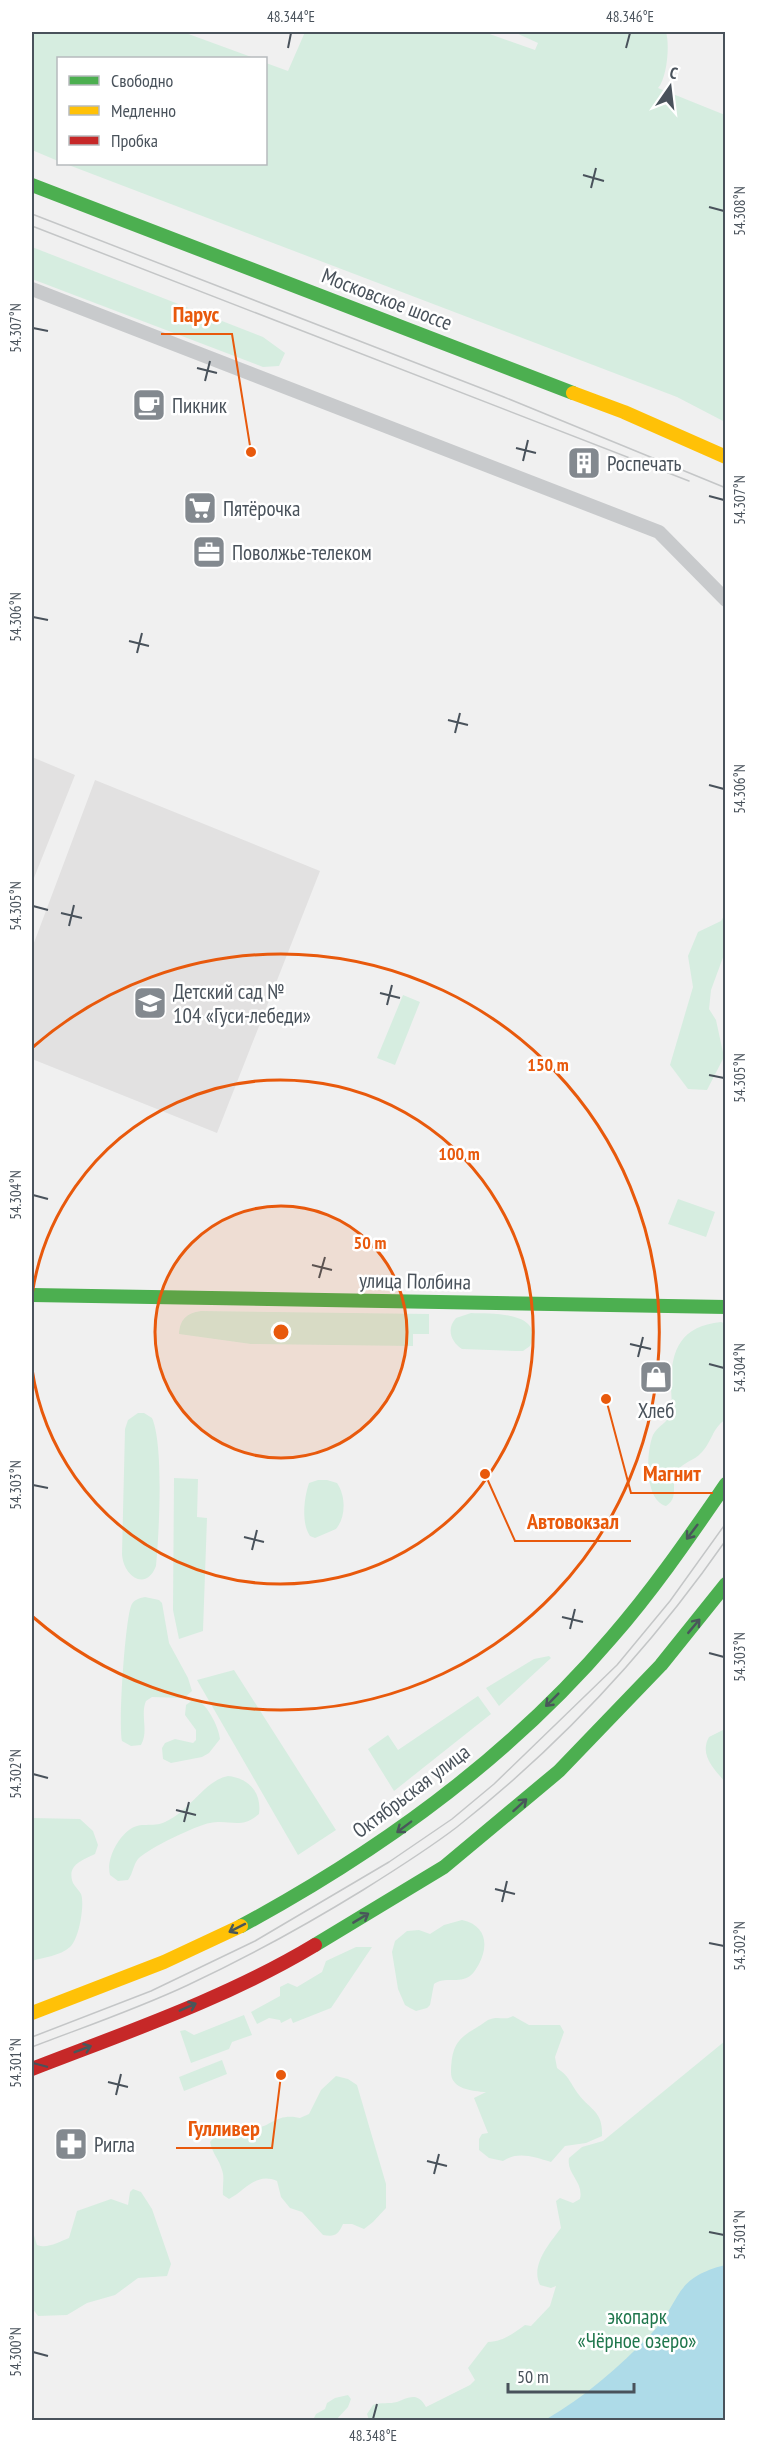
<svg xmlns="http://www.w3.org/2000/svg" width="757" height="2452" font-family="'PT Sans Narrow',sans-serif">
<rect width="100%" height="100%" fill="#f0f0f0"/>
<path fill="#e2e1e1" d="M32,757l43,18 -43,108z
M95,780l225,91 -103,262 -185,-74v-111z"/>
<path fill="#d6ede0" d="M32,32h151l71,26h-196v103l-26,-11z
M305,32h179l51,18 3,-7 -24,-11h152c4,13 1,46 -8,56l67,27v307l-48,-25 -611,-233h200v-101l22,8z
M32,247l231,90 22,16 -6,13 -16,1 -231,-88z
M725,914v38l-14,38 -2,19 7,11 8,37 -17,33 -19,-1 -18,-24 23,-78 -5,-31 10,-24 23,-11z
M403,995l17,7 -25,63 -18,-7z
M678,1199l37,13 -9,25 -38,-13z
M201,1311l228,3v20h-16v12l-162,-2 -72,-10c1,-14 7,-21 22,-23z
M471,1313c21,1 74,-2 59,33l-7,5h-7l-54,-2c-11,-7 -16,-20 -6,-31z
M721,1322l5,2 -1,96c-13,8 -13,23 -25,34 -8,8 -21,9 -25,22 -3,11 3,23 -9,30 -22,-6 -20,-54 -13,-71 4,-9 15,-12 17,-21 3,-9 1,-19 1,-28 0,-37 10,-60 50,-64z
M138,1413h6l8,5c12,27 7,116 4,148 -10,26 -33,10 -34,-12l3,-125 3,-9z
M174,1478l24,1 -1,38 10,1 -4,113 -24,8 -6,-29z
M318,1480h9l10,3c9,13 9,34 -1,46l-21,9 -5,-2c-9,-13 -6,-38 -1,-53z
M145,1597l14,3 3,3 7,40 19,35 4,13 -8,7 -32,-1 -6,4c-6,14 3,30 -5,44l-10,1 -9,-5c-4,-16 3,-119 9,-135 2,-6 8,-8 14,-9z
M549,1656l2,2 -52,48 -13,-18 48,-29z
M234,1670l102,160 -38,25 -101,-175z
M478,1696l13,18 -97,77 -26,-42 20,-14 10,15z
M194,1699c12,2 25,28 26,40l-11,14 -7,4 -31,6 -8,-4 -1,-11 3,-5 10,-4 18,4 3,-3v-10l-11,-15 1,-10z
M725,1729h1l-1,53c-11,-13 -26,-27 -16,-45z
M228,1776c21,2 34,17 31,38 -18,16 -29,5 -49,9 -13,2 -63,26 -72,36 -5,6 -5,15 -10,21l-10,1 -8,-6c-4,-15 7,-36 19,-45 12,-9 23,-2 36,-8 24,-10 40,-42 63,-46z
M32,1818l48,1 13,12 5,14 -3,9c-12,6 -29,11 -22,29 2,4 6,7 8,11 4,10 -2,46 -11,53 -10,9 -26,10 -38,14z
M462,1920c24,5 27,25 17,44 -3,5 -5,9 -9,12 -11,8 -26,0 -36,8l-4,21 -3,3 -11,3 -6,-3 -5,-3 -7,-16 -6,-37 3,-11 12,-10 12,-1 11,4 14,-9z
M356,1947h16l-41,61 -38,15 -2,-5 -10,5 -1,-3 -11,-2 -12,6 -6,-12 29,-16v-9l8,-4 9,4 25,-15 4,-11z
M244,2015l8,20 -20,7 -3,7 -38,14 -11,-32 5,-1 9,5z
M513,2016l16,9h31l4,7 -9,25 2,11c13,9 13,15 22,27 13,16 24,17 23,41l-16,7 -21,3 -14,16c-17,-5 -33,-11 -48,-1l-14,-3 -10,-8v-11l3,-5 6,-1 -14,-35 12,-6c-14,-1 -36,-3 -35,-21 1,-26 6,-32 28,-45 4,-2 7,-6 12,-7 8,-3 14,2 22,-3z
M725,2041v379h-356l-2,-6 6,-9c8,-3 17,-1 24,-3 12,-5 21,-10 29,5l44,-22 5,-5 -7,-12 20,-26c16,-1 24,-8 37,-17l6,1 19,-20 6,-20 -5,2 -11,-3c-10,-20 10,-42 21,-57l-5,-27 4,-3 13,5 7,-4c4,-17 -14,-25 -11,-41l13,-11 21,-6z
M222,2060l5,14 -43,17 -5,-14z
M336,2076l12,3 9,6 29,99v24l-13,14 -9,7 -12,-5h-9c-5,11 -8,13 -20,11l-21,-23 -12,-4 -9,-11 -4,-16c-21,-9 -31,9 -48,18l-6,-4c-1,-8 2,-17 -1,-25 -3,-11 -9,-15 -12,-28 19,-22 23,-9 44,-13 20,-4 23,-16 46,-11l9,-4 12,-24z
M133,2189l8,3 11,17 19,55 -4,12 -29,2 -23,17 -28,8 -20,12 -29,1 -6,-8v-79l5,16c10,4 22,-3 32,-7l8,-27 34,-12 17,6 2,-13z
M348,2395l3,4 -3,8 -12,13h-23l3,-6 9,-5 2,-6 8,-5z"/>
<path fill="#aedbe8" d="M725,2265v155h-180c40,-23 74,-53 106,-86 32,-33 20,-55 74,-69z"/>
<g fill="none" stroke-linecap="round" stroke-linejoin="round">
<path stroke="#c8cacc" stroke-width="14" d="M32,289l627,243 67,68"/>
<path stroke="#4caf50" stroke-width="14" d="M32,185l541,208
M32,1295l694,12
M241,1926c139,-75 268,-168 371,-289 42,-48 78,-101 114,-153
M315,1945l129,-78 115,-96 102,-106 65,-81"/>
<path stroke="#ffc107" stroke-width="14" d="M573,393l51,19 102,45
M32,2013l132,-51 77,-36"/>
<path stroke="#c62828" stroke-width="14" d="M32,2069c95,-37 195,-71 283,-124"/>
<path stroke="#c4c6c7" stroke-width="1.5" d="M32,214l472,183 222,91
M32,226l657,255
M32,2037l119,-46 104,-50 134,-79 63,-43 42,-35 123,-119 53,-64 56,-78
M32,2047c52,-20 105,-38 156,-62 60,-28 118,-60 175,-95 32,-20 64,-40 94,-63 105,-83 193,-178 269,-287"/>
</g>
<defs><path id="oneway-shaft" d="M-6 0H5M1.5-3L5.5 0L1.5 3" fill="none" stroke-width="1.6" stroke-linecap="round" stroke-linejoin="round" transform="scale(1.5)"/></defs>
<g stroke="#49575a">
<use href="#oneway-shaft" transform="translate(692 1532) rotate(127)"/>
<use href="#oneway-shaft" transform="translate(694 1626) rotate(-50)"/>
<use href="#oneway-shaft" transform="translate(552 1700) rotate(135)"/>
<use href="#oneway-shaft" transform="translate(520 1805) rotate(-42)"/>
<use href="#oneway-shaft" transform="translate(404 1827) rotate(143)"/>
<use href="#oneway-shaft" transform="translate(361 1918) rotate(-31)"/>
<use href="#oneway-shaft" transform="translate(237 1928) rotate(153)"/>
<use href="#oneway-shaft" transform="translate(188 2007) rotate(-24)"/>
<use href="#oneway-shaft" transform="translate(83 2049) rotate(-21)"/>
</g>
<path fill="none" stroke="#49525b" stroke-width="2" d="M288,48l3,-15M626,48l4,-15M583,175l21,6M591,188l5,-20M709,207l15,4M33,328l15,3M197,368l20,5M205,381l5,-20M516,448l20,5M523,461l5,-21M709,496l15,4M33,617l15,3M129,641l20,5M137,653l5,-20M448,720l20,5M455,733l5,-20M709,785l15,4M33,906l15,4M61,913l21,5M69,926l5,-21M380,993l20,5M387,1005l5,-20M709,1075l15,3M33,1195l15,4M312,1265l20,5M319,1278l6,-21M630,1344l21,5M638,1357l5,-20M709,1364l15,4M33,1485l15,3M244,1537l20,5M252,1550l5,-20M562,1617l21,5M570,1629l5,-20M709,1653l15,4M33,1774l15,4M176,1810l20,5M184,1822l5,-20M495,1889l20,5M502,1902l5,-21M709,1943l15,3M33,2063l15,4M108,2082l20,5M116,2095l5,-21M427,2161l20,5M434,2174l5,-20M709,2232l15,3M33,2352l15,4M373,2419l4,-15"/>
<circle cx="281" cy="1332" r="126" fill="#e8590c" fill-opacity=".12"/>
<g fill="none" stroke="#e8590c" stroke-width="3">
<circle cx="281" cy="1332" r="126"/>
<path d="M32 1295A252 252 0 1 1 32 1369"/>
<path d="M33 1047A378 378 0 1 1 33 1617"/>
</g>
<defs>
<g id="cafe-square" transform="scale(1.725)"><rect x="-9" y="-9" width="18" height="18" rx="4" fill="#83898f" stroke="#fff"/><path d="M-5.5-4.5H6V0H3Q3 3.5 0 3.5H-2.5Q-5.5 3.5-5.5 0ZM3-3.2v2h1.7v-2ZM-6 4.5H4V6H-6Z" fill="#fff"/></g>
<g id="building-square" transform="scale(1.725)"><rect x="-9" y="-9" width="18" height="18" rx="4" fill="#83898f" stroke="#fff"/><path d="M-4-6H4V6H1V3H-1V6H-4ZM-2.5-4.3h1.7v1.8h-1.7ZM.8-4.3h1.7v1.8H.8ZM-2.5-1h1.7V.8h-1.7ZM.8-1h1.7V.8H.8Z" fill="#fff"/></g>
<g id="supermarket-square" transform="scale(1.725)"><rect x="-9" y="-9" width="18" height="18" rx="4" fill="#83898f" stroke="#fff"/><path d="M-6-5.5h2.5l.6 2H6L4.5 2H-2.5L-4.4-4H-6ZM-1.5 3.2a1.3 1.3 0 1 0 .1 0ZM3 3.2a1.3 1.3 0 1 0 .1 0Z" fill="#fff"/></g>
<g id="office-square" transform="scale(1.725)"><rect x="-9" y="-9" width="18" height="18" rx="4" fill="#83898f" stroke="#fff"/><path d="M-6-3h4V-5.5h4V-3h4V5H-6ZM-1-4.5V-3h2v-1.5ZM-6 0V1H6V0Z" fill="#fff"/></g>
<g id="school-square" transform="scale(1.725)"><rect x="-9" y="-9" width="18" height="18" rx="4" fill="#83898f" stroke="#fff"/><path d="M0-5L7-2L0 1L-7-2ZM-4 1L0 2.5L4 1V4Q0 6-4 4Z" fill="#fff"/></g>
<g id="shop-square" transform="scale(1.725)"><rect x="-9" y="-9" width="18" height="18" rx="4" fill="#83898f" stroke="#fff"/><path d="M-5-2.5h2.3a2.7 3.5 0 0 1 5.4 0H5L5.5 6h-11ZM-1.5-2.5h3a1.5 2.3 0 0 0-3 0Z" fill="#fff"/></g>
<g id="pharmacy-square" transform="scale(1.725)"><rect x="-9" y="-9" width="18" height="18" rx="4" fill="#83898f" stroke="#fff"/><path d="M-2-6h4v4h4v4h-4v4h-4v-4h-4v-4h4Z" fill="#fff"/></g>
</defs>
<g fill-rule="evenodd">
<use href="#cafe-square" x="149" y="405"/>
<use href="#building-square" x="584" y="463"/>
<use href="#supermarket-square" x="200" y="508"/>
<use href="#office-square" x="209" y="552"/>
<use href="#school-square" x="150" y="1003"/>
<use href="#shop-square" x="656" y="1377"/>
<use href="#pharmacy-square" x="71" y="2144"/>
</g>
<g text-anchor="middle" dominant-baseline="central" stroke-width="5" stroke-linejoin="round" paint-order="stroke">
<g font-size="21" fill="#49525b" stroke="#fff">
<text transform="translate(387 299) rotate(21)">Московское шоссе</text>
<text transform="translate(415 1281) rotate(1)">улица Полбина</text>
<text transform="translate(411 1791) rotate(-37)">Октябрьская улица</text>
</g>
<g font-size="21" fill="#49525b" stroke="#fff" text-anchor="start">
<text x="172" y="405">Пикник</text>
<text x="607" y="463">Роспечать</text>
<text x="223" y="508">Пятёрочка</text>
<text x="232" y="552">Поволжье-телеком</text>
<text x="173" y="991">Детский сад №<tspan x="173" dy="24">104 «Гуси-лебеди»</tspan></text>
<text x="656" y="1410" text-anchor="middle">Хлеб</text>
<text x="94" y="2144">Ригла</text>
</g>
<g font-size="21" fill="#1f764c" stroke="#fff">
<text x="637" y="2316">экопарк<tspan x="637" dy="24">«Чёрное озеро»</tspan></text>
</g>
</g>
<circle cx="281" cy="1332" r="9" fill="#e8590c" stroke="#fff" stroke-width="3"/>
<g font-size="18" text-anchor="middle" font-weight="bold" fill="#e8590c" stroke="#fff" stroke-width="5" stroke-linejoin="round" paint-order="stroke">
<text x="548" y="1071">150 m</text>
<text x="459" y="1160">100 m</text>
<text x="370" y="1249">50 m</text>
</g>
<path fill="none" stroke="#e8590c" stroke-width="2" d="M251 452L232 334H161M606 1399L631 1493H713M485 1474L515 1541H631M281 2075L272 2148H176"/>
<g fill="#e8590c" stroke="#fff" stroke-width="2">
<circle cx="251" cy="452" r="6"/>
<circle cx="606" cy="1399" r="6"/>
<circle cx="485" cy="1474" r="6"/>
<circle cx="281" cy="2075" r="6"/>
</g>
<g font-size="22" text-anchor="middle" font-weight="bold" fill="#e8590c" stroke="#fff" stroke-width="5" stroke-linejoin="round" paint-order="stroke">
<text x="196" y="322">Парус</text>
<text x="672" y="1481">Магнит</text>
<text x="573" y="1529">Автовокзал</text>
<text x="224" y="2136">Гулливер</text>
</g>
<rect width="757" height="2452" fill="none" stroke="#ffffff" stroke-width="66"/>
<rect x="57" y="57" width="210" height="108" fill="#ffffff" stroke="#b6babd" stroke-width="1.5"/>
<rect x="69" y="76" width="30" height="9" fill="#4caf50" stroke="#b6babd" stroke-width="1.5"/>
<text x="111" y="87" font-size="18" fill="#49525b">Свободно</text>
<rect x="69" y="106" width="30" height="9" fill="#ffc107" stroke="#b6babd" stroke-width="1.5"/>
<text x="111" y="117" font-size="18" fill="#49525b">Медленно</text>
<rect x="69" y="136" width="30" height="9" fill="#c62828" stroke="#b6babd" stroke-width="1.5"/>
<text x="111" y="147" font-size="18" fill="#49525b">Пробка</text>
<g transform="translate(670 87) rotate(14)" stroke="#ffffff" stroke-width="4.5" paint-order="stroke">
<path d="M0-4.5L10 22L0 15L-10 22Z" fill="#49525b"/>
<text y="-9" font-size="16" font-weight="bold" text-anchor="middle" fill="#49525b">С</text>
</g>
<path d="M508 2383v9h126v-9" fill="none" stroke="#49525b" stroke-width="3"/>
<text x="517" y="2383" font-size="18" fill="#49525b" stroke="#ffffff" stroke-width="4.5" paint-order="stroke">50 m</text>
<rect x="33" y="33" width="691" height="2386" fill="none" stroke="#49525b" stroke-width="2"/>
<g font-size="15" text-anchor="middle" fill="#49525b">
<text x="291" y="22">48.344°E</text>
<text x="630" y="22">48.346°E</text>
<text transform="translate(740 211) rotate(-90)" y="5">54.308°N</text>
<text transform="translate(16 328) rotate(-90)" y="5">54.307°N</text>
<text transform="translate(740 500) rotate(-90)" y="5">54.307°N</text>
<text transform="translate(16 617) rotate(-90)" y="5">54.306°N</text>
<text transform="translate(740 789) rotate(-90)" y="5">54.306°N</text>
<text transform="translate(16 906) rotate(-90)" y="5">54.305°N</text>
<text transform="translate(740 1078) rotate(-90)" y="5">54.305°N</text>
<text transform="translate(16 1195) rotate(-90)" y="5">54.304°N</text>
<text transform="translate(740 1368) rotate(-90)" y="5">54.304°N</text>
<text transform="translate(16 1485) rotate(-90)" y="5">54.303°N</text>
<text transform="translate(740 1657) rotate(-90)" y="5">54.303°N</text>
<text transform="translate(16 1774) rotate(-90)" y="5">54.302°N</text>
<text transform="translate(740 1946) rotate(-90)" y="5">54.302°N</text>
<text transform="translate(16 2063) rotate(-90)" y="5">54.301°N</text>
<text transform="translate(740 2235) rotate(-90)" y="5">54.301°N</text>
<text transform="translate(16 2352) rotate(-90)" y="5">54.300°N</text>
<text x="373" y="2441">48.348°E</text>
</g>
</svg>
